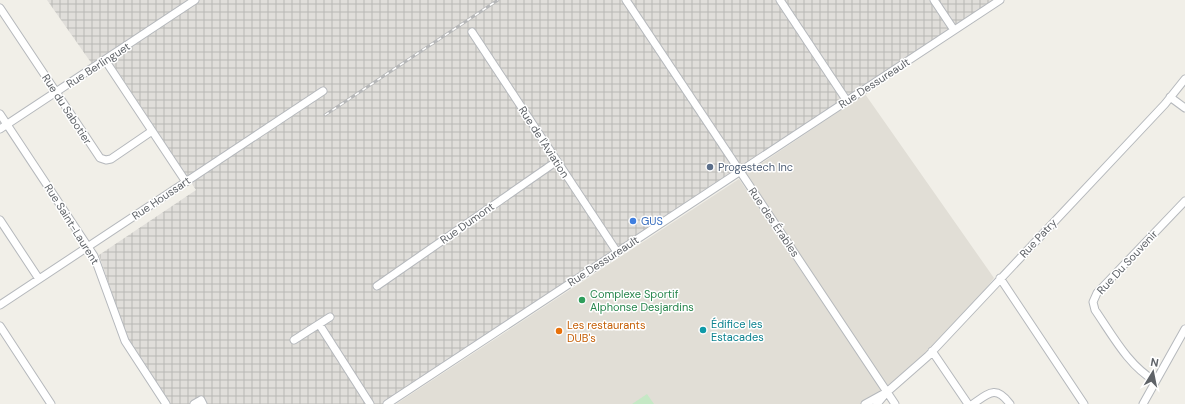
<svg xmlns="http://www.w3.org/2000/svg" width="1185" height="404" font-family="'DM Sans',sans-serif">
<defs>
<pattern id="industrial-grid" width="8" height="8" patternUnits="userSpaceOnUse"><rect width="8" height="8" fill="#e0deda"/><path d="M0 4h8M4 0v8" fill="none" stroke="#b9b8b5"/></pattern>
</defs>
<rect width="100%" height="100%" fill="#f1efe8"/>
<path fill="url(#industrial-grid)" d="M47,0h955l-612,404h-220l-41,-60 -30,-89 97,-65 -89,-135 -15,9z"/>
<path fill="#e1ded6" d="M865,94l129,184 -58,73 -49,42 -146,-216z
M739,179l146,216 -10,9h-479z"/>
<path fill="#c5e8c5" d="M647,394l7,10h-22z"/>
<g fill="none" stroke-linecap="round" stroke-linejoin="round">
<g stroke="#b5b8bc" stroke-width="9">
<path id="minor" d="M626,0l269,404
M780,0l67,101
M934,0l20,30
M0,8l100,150 6,2 5,-1 41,-28
M472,32l145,220
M105,60l81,122
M1170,97l15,11
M0,114l94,142 31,85 41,63
M0,129l195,-129
M0,220l39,59
M1000,278l84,126
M377,286l180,-125
M0,305l323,-214
M319,324l51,80
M0,326l51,78
M294,340l36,-23
M932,351l36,53
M1155,381c-27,-16 -42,-45 -60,-71l-2,-8 4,-9 88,-92
M194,404l7,-4 2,4
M387,404l613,-404
M865,404l20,-11
M877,404l10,-12 41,-36 237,-252 20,-25
M973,404c16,-11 23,-19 37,0
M1143,404l42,-75"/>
</g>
<use href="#minor" stroke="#fff" stroke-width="7"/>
<g stroke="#b6b7b8" stroke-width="3">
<path id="rail" d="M325,115l173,-115"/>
</g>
<use href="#rail" stroke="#fff" stroke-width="1.5" stroke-dasharray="4.5" stroke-linecap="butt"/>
</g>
<circle fill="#5c6f8a" stroke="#fff" stroke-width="1.5" cx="710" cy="167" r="4"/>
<circle fill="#3f7fe0" stroke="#fff" stroke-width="1.5" cx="633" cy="221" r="4"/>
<circle fill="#2e9e5b" stroke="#fff" stroke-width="1.5" cx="582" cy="300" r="4"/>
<circle fill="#0f9aa8" stroke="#fff" stroke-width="1.5" cx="703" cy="330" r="4"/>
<circle fill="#e8710a" stroke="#fff" stroke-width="1.5" cx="559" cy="331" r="4"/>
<g text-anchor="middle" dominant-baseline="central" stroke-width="3" stroke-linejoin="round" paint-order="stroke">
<g font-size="11" fill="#5f6368" stroke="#fff">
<text transform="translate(98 65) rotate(-33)">Rue Berlinguet</text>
<text transform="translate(874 83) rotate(-33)">Rue Dessureault</text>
<text transform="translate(67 109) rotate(57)">Rue du Sabotier</text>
<text transform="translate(544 142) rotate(57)">Rue de l'Aviation</text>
<text transform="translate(161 198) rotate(-34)">Rue Houssart</text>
<text transform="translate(774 222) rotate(56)">Rue des Érables</text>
<text transform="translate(467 223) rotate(-35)">Rue Dumont</text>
<text transform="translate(72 224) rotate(58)">Rue Saint-Laurent</text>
<text transform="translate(1038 238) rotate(-47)">Rue Patry</text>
<text transform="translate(603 261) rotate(-33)">Rue Dessureault</text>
<text transform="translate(1127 262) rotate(-47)">Rue Du Souvenir</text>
</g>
<g font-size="11" fill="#4e5e75" stroke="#fff" text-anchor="start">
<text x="718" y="167">Progestech Inc</text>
</g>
<g font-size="11" fill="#366cbe" stroke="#fff" text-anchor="start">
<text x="641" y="221">GUS</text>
</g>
<g font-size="11" fill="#27864d" stroke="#fff" text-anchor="start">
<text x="590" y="294">Complexe Sportif<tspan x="590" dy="13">Alphonse Desjardins</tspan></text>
</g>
<g font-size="11" fill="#0d838f" stroke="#fff" text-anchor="start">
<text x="711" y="324">Édifice les<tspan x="711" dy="13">Estacades</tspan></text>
</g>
<g font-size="11" fill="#c56008" stroke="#fff" text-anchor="start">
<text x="567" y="325">Les restaurants<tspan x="567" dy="13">DUB's</tspan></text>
</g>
</g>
<g transform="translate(1153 372) rotate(10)" stroke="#ffffff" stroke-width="3" paint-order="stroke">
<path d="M0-3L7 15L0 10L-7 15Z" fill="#5f6368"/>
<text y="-6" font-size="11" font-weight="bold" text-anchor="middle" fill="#5f6368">N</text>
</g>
</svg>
